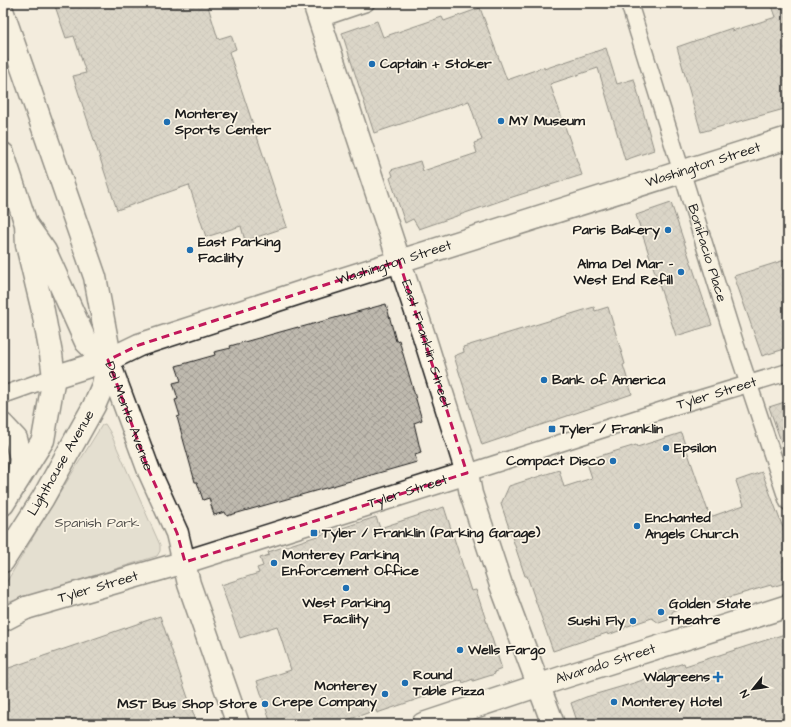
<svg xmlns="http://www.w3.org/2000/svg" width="791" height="727" font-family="'Architects Daughter',sans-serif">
<defs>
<pattern id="building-cross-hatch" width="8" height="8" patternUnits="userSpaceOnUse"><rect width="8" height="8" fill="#beb9ae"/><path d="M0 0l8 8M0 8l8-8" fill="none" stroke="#a39e95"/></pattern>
</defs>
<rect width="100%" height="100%" fill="#f3ecdd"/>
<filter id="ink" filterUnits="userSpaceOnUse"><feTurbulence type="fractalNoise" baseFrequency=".025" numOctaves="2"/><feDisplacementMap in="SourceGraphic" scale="8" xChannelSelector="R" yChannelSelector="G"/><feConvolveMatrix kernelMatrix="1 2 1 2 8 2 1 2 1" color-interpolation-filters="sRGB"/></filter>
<g filter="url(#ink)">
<path fill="#d3cec1" stroke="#78756e" d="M105,424l5,8 50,113v6l-3,5 -154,48v-16l45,-76 54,-87z"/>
<path fill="url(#building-cross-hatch)" stroke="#1c1c1c" d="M54,3h153l11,36 13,-4 5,14 -7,3 58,175 -42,14 -4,-15 -35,11 -17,-52 -72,25 -44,-134 13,-3 -12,-37 -8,2z
M771,3h17v105l-87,24 -24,-85 55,-19v3l44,-14z
M480,8l27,72 37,-13v2l62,-21 11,36 17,-5 20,71 -29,10 -27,-92 -48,16 32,91 -79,25 -84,29 -6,-10 -8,4 -15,-45 3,-2 -2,-6 29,-9 3,10 54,-18 -3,-10 8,-3 -13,-39 -95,32 -32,-100 35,-12 6,16 59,-20 2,4z
M671,203l41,122 -36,11 -40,-121z
M788,259v89l-26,8 -28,-80z
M386,304l10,37 3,-1 23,80 -8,3 7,30 -6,2 2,7 -190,54 -2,-4 -11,3 -5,-17 -6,2 -6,-18h-2l-18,-65 3,-1 -5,-16 3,-1 -5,-16 8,-2 -5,-15 39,-11 -1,-3 17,-4 -1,-2 68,-19v1z
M594,307l1,4 13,-4 17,57 -2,1 9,29 -150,51 -28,-89 10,-4 -1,-5z
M788,401v54l-2,1 -17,-49z
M681,433l29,84 34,-12 -8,-24 26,-9 26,69v41l-16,5 -1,-2 -75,22 -1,-3 -22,7 -5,9 -9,3 -7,-5 -27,9 -1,2 -16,6 -1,-2 -54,18 -26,-75h-2l-24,-72 8,-18 50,-16 5,17 28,-9 -6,-18 50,-15 1,2z
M444,507l27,84 5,-1 26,79 -8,3 1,2 -22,7v-2l-10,4 -1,-3 -36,12 1,4 -50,17 -1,-3 -40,14h-65l-14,-43 34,-11 -14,-44 -37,12 -19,-53 38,-12 -2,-5 6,-2 -3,-8 9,-3 -1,-3 108,-35 4,11z
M160,616l37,108h-194v-54z
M788,633v86l-13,5h-197l-7,-21 15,-6 48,-14 26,-9 -1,-3 25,-8 1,3z"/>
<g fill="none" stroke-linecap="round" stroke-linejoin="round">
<g stroke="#1c1c1c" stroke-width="19">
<g id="street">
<path id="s1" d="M629,3l107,343 52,156"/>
<path d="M319,19l47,-16"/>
<path d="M3,395l51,-18"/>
<path id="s2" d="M467,473l205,-66 116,-35"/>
</g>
</g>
<g stroke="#1c1c1c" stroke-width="25">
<g id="secondary">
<path id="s3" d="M314,3l110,333 43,137 4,21 30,91 52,139"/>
<path id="s4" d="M108,360l41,111 28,62 12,51 49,140"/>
<path id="s5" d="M54,377l54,-17 31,-15 163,-53 486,-154"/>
<path id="s6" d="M26,608l159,-46 282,-89"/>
<path id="s7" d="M423,724l138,-46 227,-72"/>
</g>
</g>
<g stroke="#1c1c1c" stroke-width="25">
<path id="primary" d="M3,13l92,264 13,69v14l-5,25 -9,21 -51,92 -40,63
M3,154l23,70 1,21 16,66 8,43 3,23 -11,63 -40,64
M26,224l19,27 41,91 11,11 11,7
M3,425l13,14 5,20 -3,19
M3,620l23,-12"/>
</g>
<use href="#street" stroke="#fcf5e5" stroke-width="16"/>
<use href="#secondary" stroke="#fcf5e5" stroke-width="22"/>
<use href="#primary" stroke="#fcf5e5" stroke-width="22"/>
</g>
</g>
<path d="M0 0H791V727H0ZM399,261l68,212 -282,89 -8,-29 -28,-62 -41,-111 31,-15z" fill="#f3ecdd" fill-opacity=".55" fill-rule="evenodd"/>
<path fill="none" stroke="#c2185b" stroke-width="3" stroke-dasharray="8 5" stroke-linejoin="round" d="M399,261l68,212 -282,89 -8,-29 -28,-62 -41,-111 31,-15z"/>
<g fill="#1f6fb2" stroke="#fcf5e5" stroke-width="1.5">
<circle cx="372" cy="64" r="4"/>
<circle cx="501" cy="121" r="4"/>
<circle cx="167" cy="122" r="4"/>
<circle cx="668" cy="230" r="4"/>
<circle cx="190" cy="250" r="4"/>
<circle cx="681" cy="272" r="4"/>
<circle cx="544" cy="380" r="4"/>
<rect x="548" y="425" width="8" height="8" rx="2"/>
<circle cx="666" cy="448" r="4"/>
<circle cx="613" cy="461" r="4"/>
<circle cx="637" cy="526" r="4"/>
<rect x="310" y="529" width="8" height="8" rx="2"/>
<circle cx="274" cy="563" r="4"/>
<circle cx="346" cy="588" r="4"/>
<circle cx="661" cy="612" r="4"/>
<circle cx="633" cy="621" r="4"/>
<circle cx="460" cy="650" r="4"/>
<path d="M716 671h4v4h4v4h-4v4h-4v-4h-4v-4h4z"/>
<circle cx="405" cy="683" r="4"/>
<circle cx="385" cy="694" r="4"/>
<circle cx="614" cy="702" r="4"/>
<circle cx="265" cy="704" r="4"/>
</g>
<g text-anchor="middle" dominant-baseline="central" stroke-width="3.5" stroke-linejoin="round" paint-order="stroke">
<g font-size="14" font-weight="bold" fill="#1c1c1c" stroke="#fcf5e5" text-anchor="start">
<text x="380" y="64">Captain + Stoker</text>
<text x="175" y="114">Monterey<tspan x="175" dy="16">Sports Center</tspan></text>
<text x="509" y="121">MY Museum</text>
<text x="660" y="230" text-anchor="end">Paris Bakery</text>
<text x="198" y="242">East Parking<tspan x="198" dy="16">Facility</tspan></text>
<text x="673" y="264" text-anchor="end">Alma Del Mar -<tspan x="673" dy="16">West End Refill</tspan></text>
<text x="552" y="380">Bank of America</text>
<text x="560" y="429">Tyler / Franklin</text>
<text x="674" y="448">Epsilon</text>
<text x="605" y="461" text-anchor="end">Compact Disco</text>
<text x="645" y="518">Enchanted<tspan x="645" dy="16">Angels Church</tspan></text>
<text x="322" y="533">Tyler / Franklin (Parking Garage)</text>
<text x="282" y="555">Monterey Parking<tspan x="282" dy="16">Enforcement Office</tspan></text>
<text x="346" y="603" text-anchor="middle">West Parking<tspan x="346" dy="16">Facility</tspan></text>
<text x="669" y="604">Golden State<tspan x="669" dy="16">Theatre</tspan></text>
<text x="625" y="621" text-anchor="end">Sushi Fly</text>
<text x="468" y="650">Wells Fargo</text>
<text x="413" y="675">Round<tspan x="413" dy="16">Table Pizza</tspan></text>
<text x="710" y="677" text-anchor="end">Walgreens</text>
<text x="377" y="686" text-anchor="end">Monterey<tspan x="377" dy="16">Crepe Company</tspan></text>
<text x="622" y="702">Monterey Hotel</text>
<text x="257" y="704" text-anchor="end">MST Bus Shop Store</text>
</g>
<g font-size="14" fill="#1c1c1c" stroke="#fcf5e5">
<text stroke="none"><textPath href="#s5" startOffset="683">Washington Street</textPath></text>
<text stroke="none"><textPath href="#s1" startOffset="262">Bonifacio Place</textPath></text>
<text stroke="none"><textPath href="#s5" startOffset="359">Washington Street</textPath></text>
<text stroke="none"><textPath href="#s3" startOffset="359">East Franklin Street</textPath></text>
<text stroke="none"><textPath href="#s2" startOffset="262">Tyler Street</textPath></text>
<text stroke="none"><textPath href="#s4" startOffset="60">Del Monte Avenue</textPath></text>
<text transform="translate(61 463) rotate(-60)">Lighthouse Avenue</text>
<text stroke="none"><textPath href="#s6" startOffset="399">Tyler Street</textPath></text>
<text stroke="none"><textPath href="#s6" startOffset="75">Tyler Street</textPath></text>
<text stroke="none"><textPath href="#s7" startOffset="192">Alvarado Street</textPath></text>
</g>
<g font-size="14" fill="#53514e" stroke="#fcf5e5">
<text x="97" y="523">Spanish Park</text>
</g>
</g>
<rect width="791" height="727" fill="none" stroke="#fcf5e5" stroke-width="16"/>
<rect x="8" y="8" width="775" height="711" fill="none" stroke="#1c1c1c" stroke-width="1.5" filter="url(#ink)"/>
<g transform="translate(753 689) rotate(240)" stroke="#fcf5e5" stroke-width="3" paint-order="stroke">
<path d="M0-3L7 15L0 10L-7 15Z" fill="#1c1c1c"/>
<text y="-6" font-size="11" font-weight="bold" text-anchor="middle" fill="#1c1c1c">N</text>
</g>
</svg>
